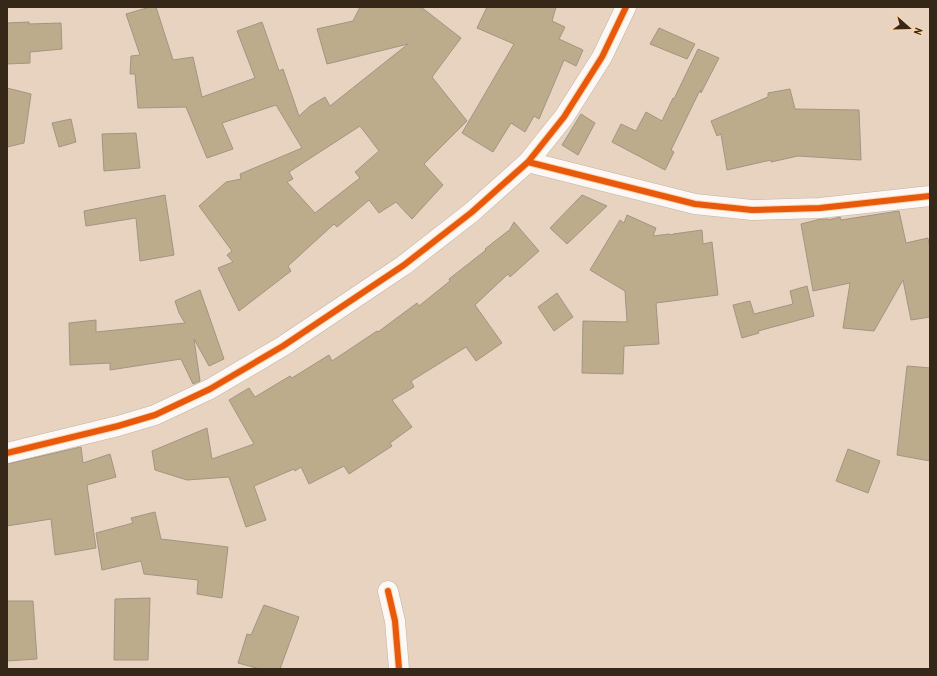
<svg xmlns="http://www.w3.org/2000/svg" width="937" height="676" font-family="'Archivo Narrow',sans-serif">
<rect width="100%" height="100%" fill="#e7d3bf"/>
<path fill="#bdac8b" stroke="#a19584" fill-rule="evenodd" d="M150,7h6l17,53 20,-3 9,40 53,-19 -18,-47 25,-9 17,49 4,-2 16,47 11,-10 15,-9 5,9 78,-62 -81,20 -10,-35 36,-8 7,-14h61l40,31 -29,39 35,44 -43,43 19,21 -31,34 -16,-17 -17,11 -10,-13 -32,27 -3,-3 -46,42 3,5 -52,40 -21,-43 15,-6 -6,-7 5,-4 -33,-45 27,-24 15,-3 -1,-5 62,-26 -26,-43 -54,18 11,26 -26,9 -21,-51 -48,1 -3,-34h-5l1,-18 9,-1 -14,-41zM360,126l19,25 -24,21 5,6 -45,35 -28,-31 6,-3 -4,-7z
M487,7h69l-4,14 13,6 -6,12 24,11 -7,16 -12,-6 -25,59 -5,-3 -9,16 -14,-9 -18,29 -31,-19 52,-89 -37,-16z
M29,22v2l32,-1 1,26 -32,3v11l-23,1v-41z
M659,28l36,16 -8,15 -37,-15z
M698,49l21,9 -18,35 -1,-3 -29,60 3,2 -9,18 -53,-28 9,-18 15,7 10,-19 16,9 11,-23 1,1z
M7,88l24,6 -7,49 -17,4z
M790,89l5,20 64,1 2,50 -63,-4 -27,6v-2l-44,10 -6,-36 -4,2 -6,-15 57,-24v-4z
M581,114l14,9 -17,32 -16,-10z
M71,119l5,23 -17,5 -7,-24z
M136,133l4,35 -36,3 -2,-37z
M165,195l9,60 -34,6 -4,-43 -50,8 -2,-15z
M582,195l25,11 -40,38 -17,-16z
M899,211l7,32 22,-5 2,12v67l-19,3 -8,-40 -29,51 -31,-3 7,-45 -37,8 -12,-67 20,-5h7v1l12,-3 1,3z
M627,215l29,13 -3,8 16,-2 3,1 1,-1 29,-4 1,14 9,-2 6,53 -62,8 3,41 -35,2 -1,28 -41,-1 1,-52 44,1 -2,-31 -35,-21 30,-50 4,3z
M514,222l25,29 -29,26 -2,-3 -33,31 27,38 -26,18 -10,-14 -55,34 3,6 -22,13 20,27 -22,16 2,3 -43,28 -5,-8 -35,18 -8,-17 -6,4 -1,-2 -40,17 12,34 -20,7 -17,-50 -42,3 -32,-10 -3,-19 55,-23 5,31 42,-15 -25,-44 20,-12 6,9 35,-21 2,2 37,-23 3,6 45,-30 1,1 39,-29 2,3 31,-25 -1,-2 37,-29 -1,-1 23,-18h1z
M807,286l7,30 -56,15 1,2 -17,5 -9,-33 17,-4 4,13 39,-10 -3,-13z
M200,290l24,69 -15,7 -15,-27 6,42 -7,3 -12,-25 -71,11v-7l-40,2 -1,-42 27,-3v12l89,-9 -6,-10 -4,-12z
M557,293l16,24 -19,14 -16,-24z
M907,366l23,2v93l-33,-6z
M81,447l2,16 27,-9 6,23 -29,8 9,63 -41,7 -4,-36 -44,7v-62z
M848,449l32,12 -12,32 -32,-12z
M155,512l6,27 67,8 -6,51 -25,-4 1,-14 -54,-6 -3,-13 -39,9 -6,-37 37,-10 -2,-5z
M150,598l-2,62h-34l1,-61z
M7,601h26l4,58 -30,2z
M264,605l35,12 -19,52h-20l-22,-6 9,-29 4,1z"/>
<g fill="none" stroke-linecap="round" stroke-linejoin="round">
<g stroke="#c2b2a2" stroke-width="21">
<path id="minor" d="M528,162l167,42 57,6 68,-2 110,-12
M7,453l111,-27 37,-11 55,-26 73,-43 121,-81 68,-53 56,-50 36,-45 38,-60 24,-50
M388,591l7,30 4,48"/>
</g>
<use href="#minor" stroke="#fbf8f5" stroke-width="20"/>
<g stroke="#f8d4ae" stroke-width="8">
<path id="cycleway" d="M528,162l167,42 57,6 68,-2 110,-12
M7,453l111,-27 37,-11 55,-26 73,-43 121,-81 68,-53 56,-50 36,-45 38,-60 24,-50
M388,591l7,30 4,48"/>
</g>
<use href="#cycleway" stroke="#e8590c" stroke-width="6"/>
</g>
<rect width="937" height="676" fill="none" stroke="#362819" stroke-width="16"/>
<g transform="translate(909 28) rotate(110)" stroke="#f8d4ae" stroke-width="3" paint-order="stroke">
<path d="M0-3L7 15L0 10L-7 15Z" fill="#362819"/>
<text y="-6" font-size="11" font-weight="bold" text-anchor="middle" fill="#362819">N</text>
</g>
</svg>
